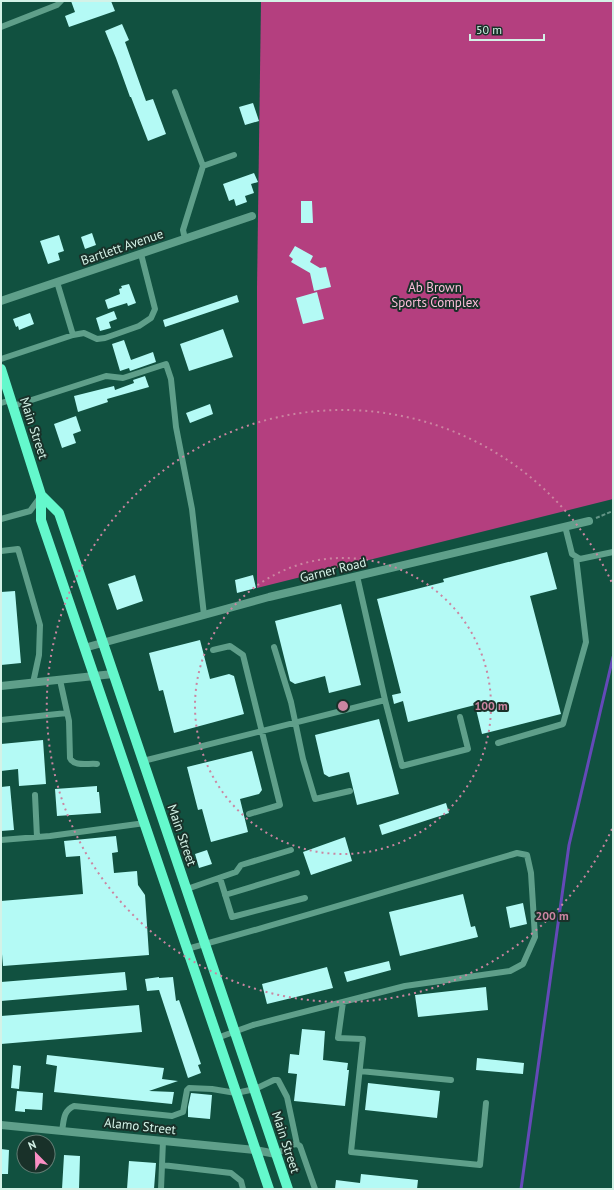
<svg xmlns="http://www.w3.org/2000/svg" width="614" height="1190" font-family="'PT Sans',sans-serif">
<rect width="100%" height="100%" fill="#115140"/>
<path fill="#b43f7f" d="M261,1h352v498l-356,89v-300z"/>
<g fill="none" stroke-linecap="round" stroke-linejoin="round">
<path stroke="#6449b8" stroke-width="3" d="M521,1189l48,-344 44,-188"/>
</g>
<path fill="#b4faf5" d="M71,1h40l4,10 -46,16 -4,-11 10,-4z
M122,24l7,16 -4,2 21,59 7,-2 13,35 -18,7 -17,-44h-1l-14,-39 -11,-27z
M253,103l6,18 -14,4 -6,-18z
M254,173l4,9 -7,2 3,9 -9,3 2,6 -11,4 -2,-7 -5,2 -6,-17z
M301,201h11l1,22h-12z
M92,233l4,12 -11,4 -4,-12z
M59,235l5,16 -6,2 2,7 -12,4 -8,-23z
M295,246l18,10 -3,6 10,6 6,-1 5,20 -17,4 -4,-18 -19,-11 2,-3 -4,-3z
M129,284l7,19 -8,3 -1,-3 -19,6 -3,-9 15,-6 -1,-5 3,-1 -1,-2z
M317,292l7,27 -21,5 -7,-26z
M237,295l2,7 -74,25 -2,-7z
M114,311l3,8 -8,3 2,6 -11,3 -4,-13z
M30,313l4,11 -15,6 -1,-4 -2,1 -3,-8z
M223,329l10,28 -44,14 -9,-27z
M124,340l7,20 22,-8 3,10 -26,9 -1,-3 -9,3 -8,-27z
M145,376l4,11 -42,12 1,3 -30,10 -4,-16 40,-10 1,4 19,-7 -1,-3z
M210,404l3,10 -23,9 -4,-10z
M76,416l5,15 -8,3 3,9 -14,5 -8,-24z
M547,552l10,37 -27,7 31,118 -79,20 -7,-29 -67,17 -5,-21 -9,3 -2,-9 9,-2 -24,-94 67,-17 -1,-3z
M135,575l8,26 -26,9 -9,-26z
M253,575l3,13 -19,5 -2,-13z
M15,591l6,72 -20,2v-73z
M341,604l20,81 -32,8 -4,-17 -30,8 -5,-3 -15,-60z
M200,640l10,39 19,-5 5,2 10,38 -70,19 -11,-43 -4,1 -10,-38z
M379,719l20,75 -42,11 -8,-33 -20,5 -5,-3 -9,-39z
M43,740l3,44 -27,2 -1,-17 -17,2v-27z
M252,751l10,39 -3,4 -19,5 8,33 -37,10 -9,-33 -4,1 -11,-43z
M10,786l4,44 -13,1v-44z
M97,786v6h2l2,21 -44,3 -2,-27z
M446,803l3,10 -67,22 -3,-10z
M116,836l2,16 -6,1 2,20 23,-2 1,14 7,10 4,60 -146,11 -2,-24v-41l82,-7 -3,-38 -14,1 -2,-16z
M345,837l7,24 -41,14 -8,-23z
M207,850l5,14 -13,4 -4,-14z
M463,894l8,33 4,-1 3,11 -78,19 -11,-44z
M523,903l4,21 -17,4 -4,-21z
M389,961l2,9 -44,12 -3,-10z
M327,967l6,21 -66,16 -5,-20z
M125,972l2,18 -126,11v-19z
M159,977v1l14,-1 3,24 3,-1 22,64 -3,1 3,8 -13,5 -29,-88 -12,1 -2,-12z
M486,987l2,23 -70,7 -3,-22z
M139,1005l3,27 -141,12v-28z
M302,1029l23,2 -2,29 25,3 -1,7h2l-4,36 -51,-5 3,-27 -9,-1 2,-19 9,1z
M47,1055l117,13 -2,11 16,2 -29,10 25,1 -2,12 -118,-12 3,-26 -11,-2z
M477,1058l47,5 -1,11 -47,-4z
M13,1065l8,1 -2,23 -8,-1z
M368,1083l72,8 -3,27 -72,-8z
M17,1091l26,2 -1,17 -17,-1v3l-10,-1z
M191,1093l21,2 -2,24 -22,-2v-10z
M1,1149l8,1 -1,24h-7z
M64,1155l16,1 -1,33h-17z
M129,1161l27,2 -2,26h-27z
M361,1174l57,6 -1,9h-82l1,-9 24,3z"/>
<g fill="none" stroke-linecap="round" stroke-linejoin="round">
<path stroke="#639486" stroke-width="2" stroke-dasharray="4 2" stroke-linecap="butt" d="M596,518l17,-7"/>
<path stroke="#5f9f8a" stroke-width="6" d="M1,27l56,-22 4,-4
M175,92l28,74
M185,239l-2,-9 20,-64 31,-11
M73,335l11,-2 13,6 8,-1 34,-12 12,-8 4,-9 -14,-55
M1,359l72,-24 -16,-53
M1,403l10,-3
M13,406l93,-30 17,2 43,-14 5,15 5,48 16,82 12,106
M1,519l29,-8 11,-15
M565,526l7,28 8,5 33,-7
M1,551l17,-2 22,76 -1,30 -6,28
M274,647l17,55 12,57 12,40 35,-8
M213,650l17,-4 13,9 37,150 -31,9
M60,680l9,41 1,37c4,9 18,5 27,6
M385,700l17,66 66,-17 -8,-32
M1,720l66,-7
M498,743l65,-19 23,-82 -10,-85
M143,761l242,-61 -28,-124
M35,795l2,42
M1,840l49,-4 95,-13
M220,878l12,39 73,-19
M187,889l49,-17 5,-7 50,-15
M225,895l72,-22
M187,949c111,-30 220,-64 330,-96l10,2 4,18 4,64 -12,27 -13,7 -105,15 -152,39 -36,13
M343,1002l-5,36 25,1 -12,113 129,13 6,-62
M360,1071l91,9
M62,1131c2,-11 1,-20 12,-25l98,10 11,-4 4,-22 2,-2 23,1 24,4 19,-4 19,-9h4l9,17 10,47
M276,1154l15,-9 6,-1 3,2 15,43
M162,1165l69,8 10,8 2,8
M161,1189l2,-48"/>
<path stroke="#5f9f8a" stroke-width="8" d="M1,301l251,-85
M84,648l185,-51 320,-76
M1,686l112,-12
M1,1125l254,25 21,4"/>
<path stroke="#64f8cc" stroke-width="10" d="M1,369l40,126v25l15,44 213,625
M41,495l18,18 229,676"/>
</g>
<g fill="none" stroke="#cb85a1" stroke-width="2" stroke-dasharray="2 4">
<circle cx="343" cy="706" r="148"/>
<path d="M612 829A296 296 0 1 1 612 583"/>
</g>
<g text-anchor="middle" dominant-baseline="central" stroke-width="4" stroke-linejoin="round" paint-order="stroke">
<g font-size="13" fill="#d4f2e7" stroke="#193129">
<text transform="translate(122 247) rotate(-19)">Bartlett Avenue</text>
<text transform="translate(34 428) rotate(72)">Main Street</text>
<text transform="translate(333 570) rotate(-14)">Garner Road</text>
<text transform="translate(182 835) rotate(71)">Main Street</text>
<text transform="translate(140 1126) rotate(6)">Alamo Street</text>
<text transform="translate(286 1142) rotate(72)">Main Street</text>
</g>
<g font-size="13" fill="#fcbfda" stroke="#193129">
<text x="435" y="287">Ab Brown<tspan x="435" dy="15">Sports Complex</tspan></text>
</g>
</g>
<circle cx="343" cy="706" r="6" fill="#cb85a1" stroke="#193129" stroke-width="2"/>
<g font-size="12" text-anchor="middle" font-weight="bold" fill="#cb85a1" stroke="#193129" stroke-width="4" stroke-linejoin="round" paint-order="stroke">
<text x="491" y="710">100 m</text>
<text x="552" y="920">200 m</text>
</g>
<rect width="614" height="1190" fill="none" stroke="#d4f2e7" stroke-width="4"/>
<g transform="translate(36 1154) rotate(337)"><circle r="19" fill="#193129" stroke="#647e75"/>
<path d="M0-3L7 15L0 10L-7 15Z" fill="#fb8fc4"/>
<text y="-6" font-size="11" font-weight="bold" text-anchor="middle" fill="#d4f2e7">N</text>
</g>
<path d="M470 34v6h74v-6" fill="none" stroke="#d4f2e7" stroke-width="2"/>
<text x="476" y="34" font-size="12" fill="#d4f2e7" stroke="#193129" stroke-width="3" paint-order="stroke">50 m</text>
</svg>
